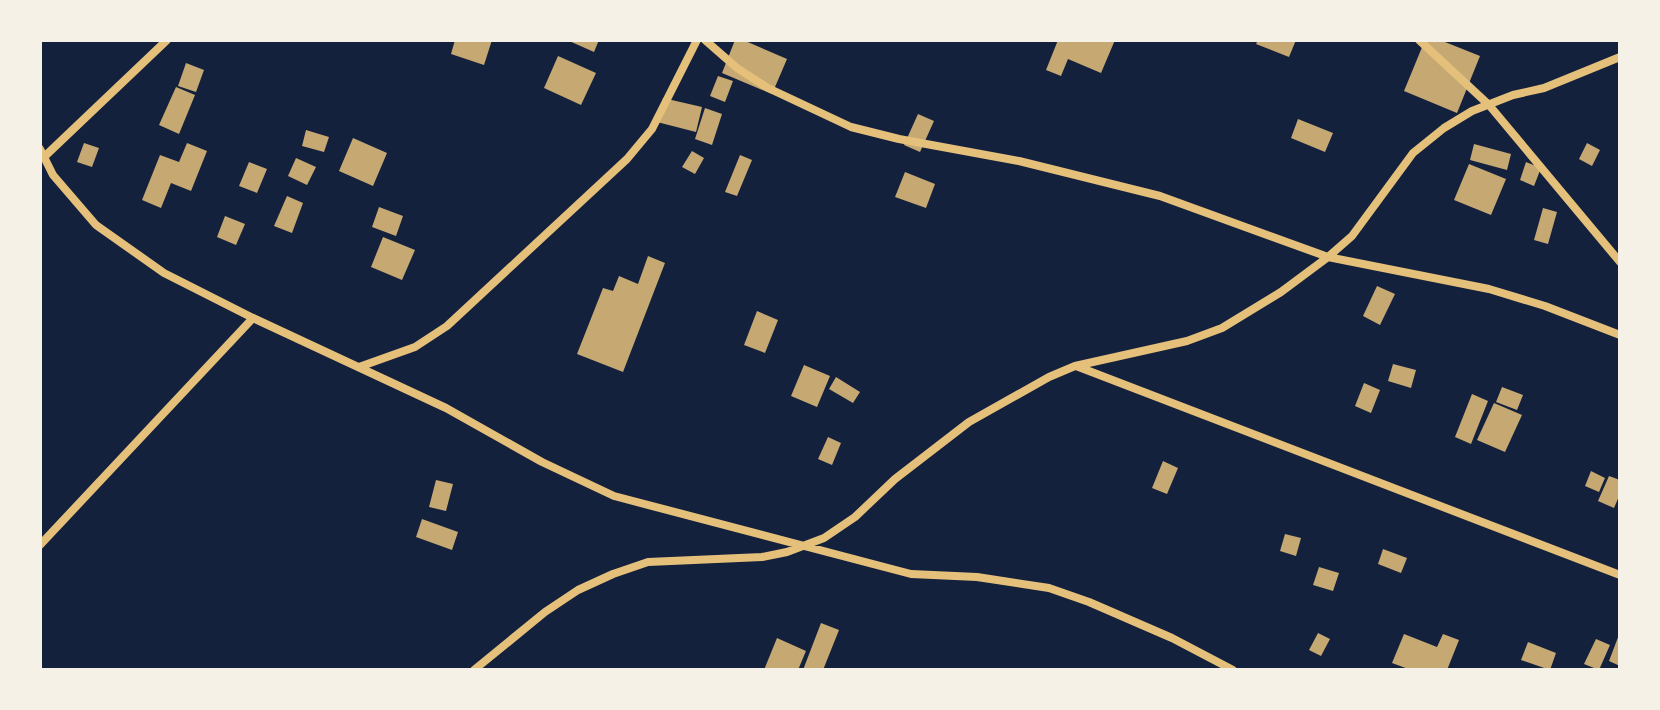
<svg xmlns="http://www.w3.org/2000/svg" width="1660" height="710" font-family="Lato,sans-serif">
<rect width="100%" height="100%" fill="#14213d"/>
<path fill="#c6a872" d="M455,40h37l-8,25 -33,-11z
M567,40h32l-5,12z
M735,40h8l44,19 -15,35 -50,-21z
M1058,40h57l-14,33 -33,-14 -7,17 -15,-6z
M1258,40h38l-7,17 -33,-13z
M1425,40h15l40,16 -23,57 -53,-22z
M558,56l38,17 -15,32 -37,-17z
M186,63l18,7 -8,22 -18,-6z
M718,76l15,5 -8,21 -15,-6z
M176,87l19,8 -16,39 -20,-9z
M663,98l39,9 -6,25 -39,-10z
M705,108l17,6 -10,31 -17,-6z
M918,114l16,7 -14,31 -16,-7z
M1298,119l35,14 -8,19 -34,-14z
M306,130l23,7 -5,15 -22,-6z
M353,138l34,15 -14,33 -34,-15z
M84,143l15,5 -7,19 -15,-5z
M187,143l20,8 -16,40 -20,-8 -10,25 -19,-8 18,-45 19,7z
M1587,143l13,7 -8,16 -13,-7z
M1474,144l37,10 -4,16 -37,-10z
M692,151l12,7 -9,16 -13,-7z
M740,155l12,5 -15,36 -12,-4z
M296,158l20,9 -9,18 -19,-9z
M249,162l18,7 -10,24 -18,-7z
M1526,162l15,6 -7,18 -14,-6z
M1469,164l37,15 -15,36 -37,-15z
M905,172l30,12 -9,24 -31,-11z
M287,196l16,7 -11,30 -18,-7z
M379,207l24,9 -7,20 -24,-9z
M1543,208l14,4 -9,32 -14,-4z
M225,216l20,8 -9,21 -19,-8z
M383,237l32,13 -13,30 -31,-13z
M648,256l17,7 -42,109 -46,-18 26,-66 10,3 6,-15 19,8z
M1377,286l18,8 -15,31 -17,-9z
M757,311l21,9 -13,33 -21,-8z
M1393,364l23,6 -5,18 -23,-7z
M804,365l26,11 -13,31 -26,-11z
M836,377l24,15 -7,11 -24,-14z
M1364,383l16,7 -9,23 -16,-7z
M1502,387l21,8 -6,15 -21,-8z
M1472,394l16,7 -17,43 -16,-7z
M1494,403l28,12 -17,37 -28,-12z
M828,437l13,6 -9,22 -14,-6z
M1163,461l15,7 -11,26 -15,-6z
M1591,471l14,7 -6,14 -14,-6z
M1609,476l11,4v14l-6,14 -16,-7z
M436,480l17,4 -7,27 -17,-4z
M422,519l36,13 -6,18 -36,-13z
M1285,534l16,4 -5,18 -16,-5z
M1383,549l24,9 -6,15 -23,-9z
M1319,567l20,6 -6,18 -20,-6z
M821,623l18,7 -16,40h-20z
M1620,632v34l-11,-5z
M1318,633l12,6 -9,17 -12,-6z
M1404,634l33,13 6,-13 16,6 -12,30h-36l-19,-7z
M777,638l29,13 -8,19h-34z
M1596,639l14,6 -11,25 -15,-6z
M1528,642l28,11 -6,17 -29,-10z"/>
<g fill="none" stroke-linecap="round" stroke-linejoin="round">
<path stroke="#e5c07b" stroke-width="8" d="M705,40l32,28 31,20 83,39 48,12 120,22 141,35 168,61 161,32 56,17 75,29
M1419,40l70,65 131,157
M40,149l13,26 43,50 68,48 89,45 193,90 96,54 72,34 297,78 66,3 72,11 40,14 83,36 61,32
M43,158l124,-118
M1076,366l544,209
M359,367l56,-20 32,-21 180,-167 25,-30 45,-89
M40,545l213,-227
M474,670l71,-58 33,-22 35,-16 35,-12 114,-5 25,-5 37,-14 31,-21 40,-38 74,-57 80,-45 26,-11 112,-25 35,-13 59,-36 47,-35 24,-21 61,-83 31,-25 28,-17 41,-16 31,-7 76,-31"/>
</g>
<rect width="1660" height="710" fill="none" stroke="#f6f1e7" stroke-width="84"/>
</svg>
